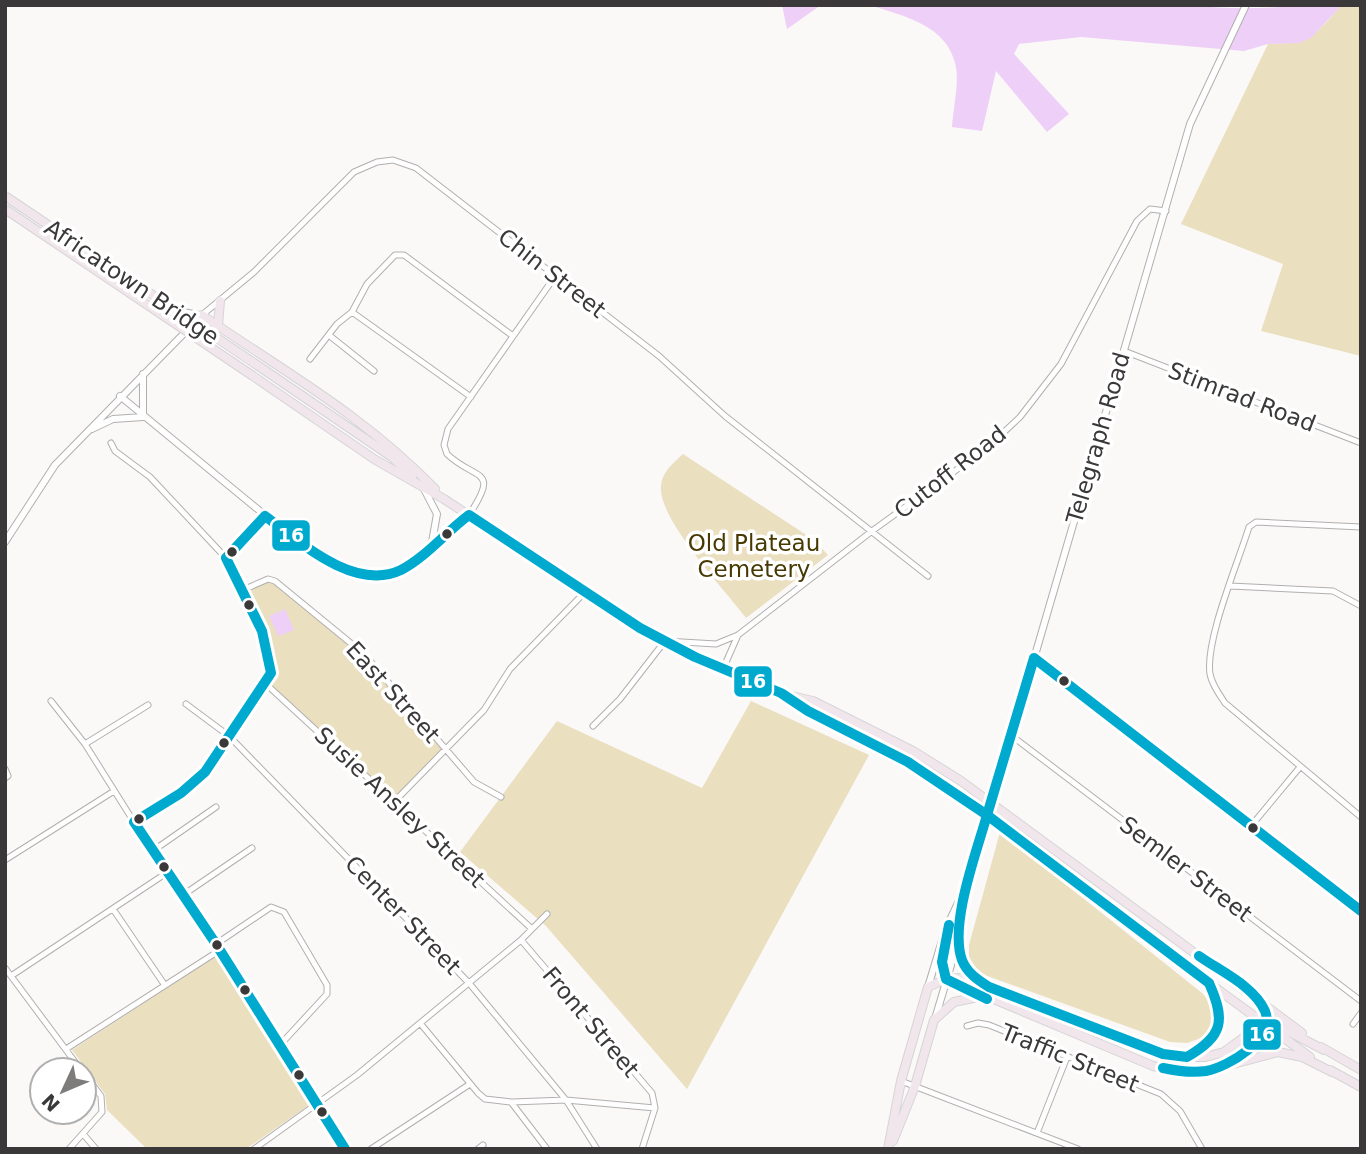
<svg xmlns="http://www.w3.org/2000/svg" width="1366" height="1154" font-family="'DejaVu Sans',sans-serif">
<rect width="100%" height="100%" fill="#fbf8f8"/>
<path fill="#eadfbf" d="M1342,5h19v351l-100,-25 22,-67 -102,-40 87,-180c45,-1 44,-7 74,-39z
M683,454l131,86 14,15 -82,63c-21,-28 -84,-95 -85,-128 -1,-16 11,-26 22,-36z
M268,579l96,75 81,95 -52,54 -126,-118 3,-20 -25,-76z
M751,701l118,54 -182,334 -141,-163 -86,-74 97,-131 145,67z
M1000,832l202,161c14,15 13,28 2,44l-17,6 -17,-1 -191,-69 -10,-16v-12z
M218,954l94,149 -66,46h-99l-40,-39 -2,-16 -33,-44z"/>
<path fill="#eecff7" d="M782,5h39l-34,24z
M869,5h325c49,7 98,0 148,0l-31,33 -12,5 -31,1 -24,7 -163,-14 -62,7 -5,10 55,60 -22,18 -51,-61 -14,60 -30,-4c1,-18 7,-42 4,-60 -8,-42 -52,-51 -87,-62z
M285,609l9,21 -16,6 -9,-20z"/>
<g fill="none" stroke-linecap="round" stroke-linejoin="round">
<g stroke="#b2afaf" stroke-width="7">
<path id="minor" d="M95,261l69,47 38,7 52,-43 100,-100 23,-10 16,-2 23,8 243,188 66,60 203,160
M352,312l119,85
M330,336l44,35
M1124,351l237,92
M310,359l27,-35 15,-12 15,-28 28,-29h9l109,81
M111,443l4,8 35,26 76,81
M469,515c32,-48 6,-34 -22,-61l-3,-9 4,-16 108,-154
M1361,527l-105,-5 -7,5c-11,36 -44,113 -39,147 2,11 9,20 15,29l136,114
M1230,586l103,5 28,15
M245,589l23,-10 7,2 89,73 110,128 27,15
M1034,658l327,253
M723,669l15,-34
M267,685l265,244
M51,701l34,43 49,78
M186,704l43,32 240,247 97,117 31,49
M593,726l27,-27 45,-58 51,3 22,-9 134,-104 116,-84 32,-30 41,-53 76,-143 13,-12 16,2
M1012,736l349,265
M85,744l63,-39
M5,769l3,7 -3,2
M393,803l91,-93 26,-41 75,-77
M1251,826l49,-59
M154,850l62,-43
M5,860l109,-69
M183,895l69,-47
M113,909l51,75
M521,940l131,153 3,15 -13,41
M216,944l55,-37 13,5 43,73v9l-47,51
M5,968l76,102
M11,976l157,-104
M420,1023l58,70 7,6 26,3 36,47
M1353,1024l8,-11
M967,1026l11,-3 11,2 172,69 19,17 22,38
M66,1049l154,-99
M901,1081l177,68
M512,1102l54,-2 89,8
M1037,1133l30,-76
M84,1135l12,14
M69,1149l33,-37 -1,-16 -17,-23
M254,1149l103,-74 164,-135 26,-26
M371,1149l99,-65
M478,1149l5,-4"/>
</g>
<g stroke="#b2afaf" stroke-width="8">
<path id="tertiary" d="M120,396l163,134 73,43 26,4 10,-2 77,-60
M92,429l21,-10 30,-2v-43
M423,487l14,27 -5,28
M265,516l-39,42c15,25 47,87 45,115 -1,8 -57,89 -66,99 -17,20 -48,35 -71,50l82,122 129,205
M5,542l50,-77 147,-150
M948,924l18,-38
M928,987l16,-53
M935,1019l24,-81 11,-60 220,-754 56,-119"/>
</g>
<g stroke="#d6d5d5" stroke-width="10">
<path id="primary" d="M202,315c84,58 160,99 233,174
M218,326l2,-25
M260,367l132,90 20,19
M253,376l121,83 70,40 196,129 55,29 86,36 27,18
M787,695l26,6
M949,922l-7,40 4,17 207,87 28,6 26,-1 71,-19 24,5 30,15
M959,938l6,30 16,14
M1177,940l125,93
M1168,953l142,104
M1321,1047l40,23
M1189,1056c36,-19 38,-37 21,-72
M1227,1064c20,-16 50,-31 34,-59
M1330,1070l31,17
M893,1141l22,-55 19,-66 20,-18 24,-5
M888,1149l13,-68 27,-94 18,-8 14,-1 64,21 139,55 24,3h18l19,-5 26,-19 24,-9 50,26"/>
</g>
<use href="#minor" stroke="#fefefe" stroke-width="5"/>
<use href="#tertiary" stroke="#fefefe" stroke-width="6"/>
<use href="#primary" stroke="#f0e6eb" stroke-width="8"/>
<g stroke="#d6d5d5" stroke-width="10" stroke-linecap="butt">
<path id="primary-bridge" d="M5,196l255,171
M5,209l248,167
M813,701l100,50 48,30 216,159
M808,711l100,51 88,59 172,132"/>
</g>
<use href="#primary-bridge" stroke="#f0e6eb" stroke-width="8"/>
<g stroke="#fff" stroke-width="16">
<path id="bus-1" d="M987,815l222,168c17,38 14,53 -22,74l-24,-3 -174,-67c-11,-7 -22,-14 -27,-27 -13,-36 15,-109 25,-145z
M987,815l47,-157 327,253
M949,925l-7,37 4,17 41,20
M1163,1068c14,3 29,5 43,3 22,-4 70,-32 59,-60 -11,-25 -45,-40 -66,-55
M345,1149l-129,-205 -82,-122 47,-29 24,-21 66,-99 -9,-42 -36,-73 39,-42c35,26 89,76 136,54 25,-13 45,-38 68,-55l171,113 55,29 86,36 27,18 100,51 79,53"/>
</g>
<use href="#bus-1" stroke="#00a9ce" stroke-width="10"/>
</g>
<g fill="#3a3838" stroke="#fff" stroke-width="2.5">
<circle cx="447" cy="534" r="6"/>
<circle cx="232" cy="552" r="6"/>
<circle cx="249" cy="605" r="6"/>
<circle cx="1064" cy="681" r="6"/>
<circle cx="224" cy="743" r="6"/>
<circle cx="139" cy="819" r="6"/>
<circle cx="1253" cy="828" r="6"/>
<circle cx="164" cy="867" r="6"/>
<circle cx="217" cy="945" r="6"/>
<circle cx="245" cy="990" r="6"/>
<circle cx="299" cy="1075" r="6"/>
<circle cx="322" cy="1112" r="6"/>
</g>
<g text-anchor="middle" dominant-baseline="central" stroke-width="7" stroke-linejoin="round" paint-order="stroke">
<g font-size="23" fill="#3a3838" stroke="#fff">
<text transform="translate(552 273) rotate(38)">Chin Street</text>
<text transform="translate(132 282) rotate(34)">Africatown Bridge</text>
<text transform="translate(1242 397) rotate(21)">Stimrad Road</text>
<text transform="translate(1098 438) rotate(-74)">Telegraph Road</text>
<text transform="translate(950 472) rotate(-38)">Cutoff Road</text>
<text transform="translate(393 692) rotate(48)">East Street</text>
<text transform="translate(400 807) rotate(43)">Susie Ansley Street</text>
<text transform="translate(1186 869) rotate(37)">Semler Street</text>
<text transform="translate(403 915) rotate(46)">Center Street</text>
<text transform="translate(591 1022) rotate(50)">Front Street</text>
<text transform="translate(1070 1058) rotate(22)">Traffic Street</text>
</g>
<g font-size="23" fill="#473901" stroke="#fff">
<text x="754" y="543">Old Plateau<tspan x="754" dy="26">Cemetery</tspan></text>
</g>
</g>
<g stroke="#fff" stroke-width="2.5">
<rect x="271" y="519" width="40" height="33" rx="7" fill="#00a9ce"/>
<rect x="733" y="665" width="40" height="33" rx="7" fill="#00a9ce"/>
<rect x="1242" y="1018" width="40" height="33" rx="7" fill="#00a9ce"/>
</g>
<g font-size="19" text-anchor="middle" font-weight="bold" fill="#fff">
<text x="291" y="542">16</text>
<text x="753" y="688">16</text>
<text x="1262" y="1041">16</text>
</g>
<rect width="1366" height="1154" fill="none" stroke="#3a3838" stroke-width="14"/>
<g transform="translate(63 1091) rotate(226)"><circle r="33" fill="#ffffff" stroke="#b0afaf" stroke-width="2"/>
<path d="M0-5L12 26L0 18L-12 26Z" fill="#7e7b7b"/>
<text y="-10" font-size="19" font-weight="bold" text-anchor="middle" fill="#3a3838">N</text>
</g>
</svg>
